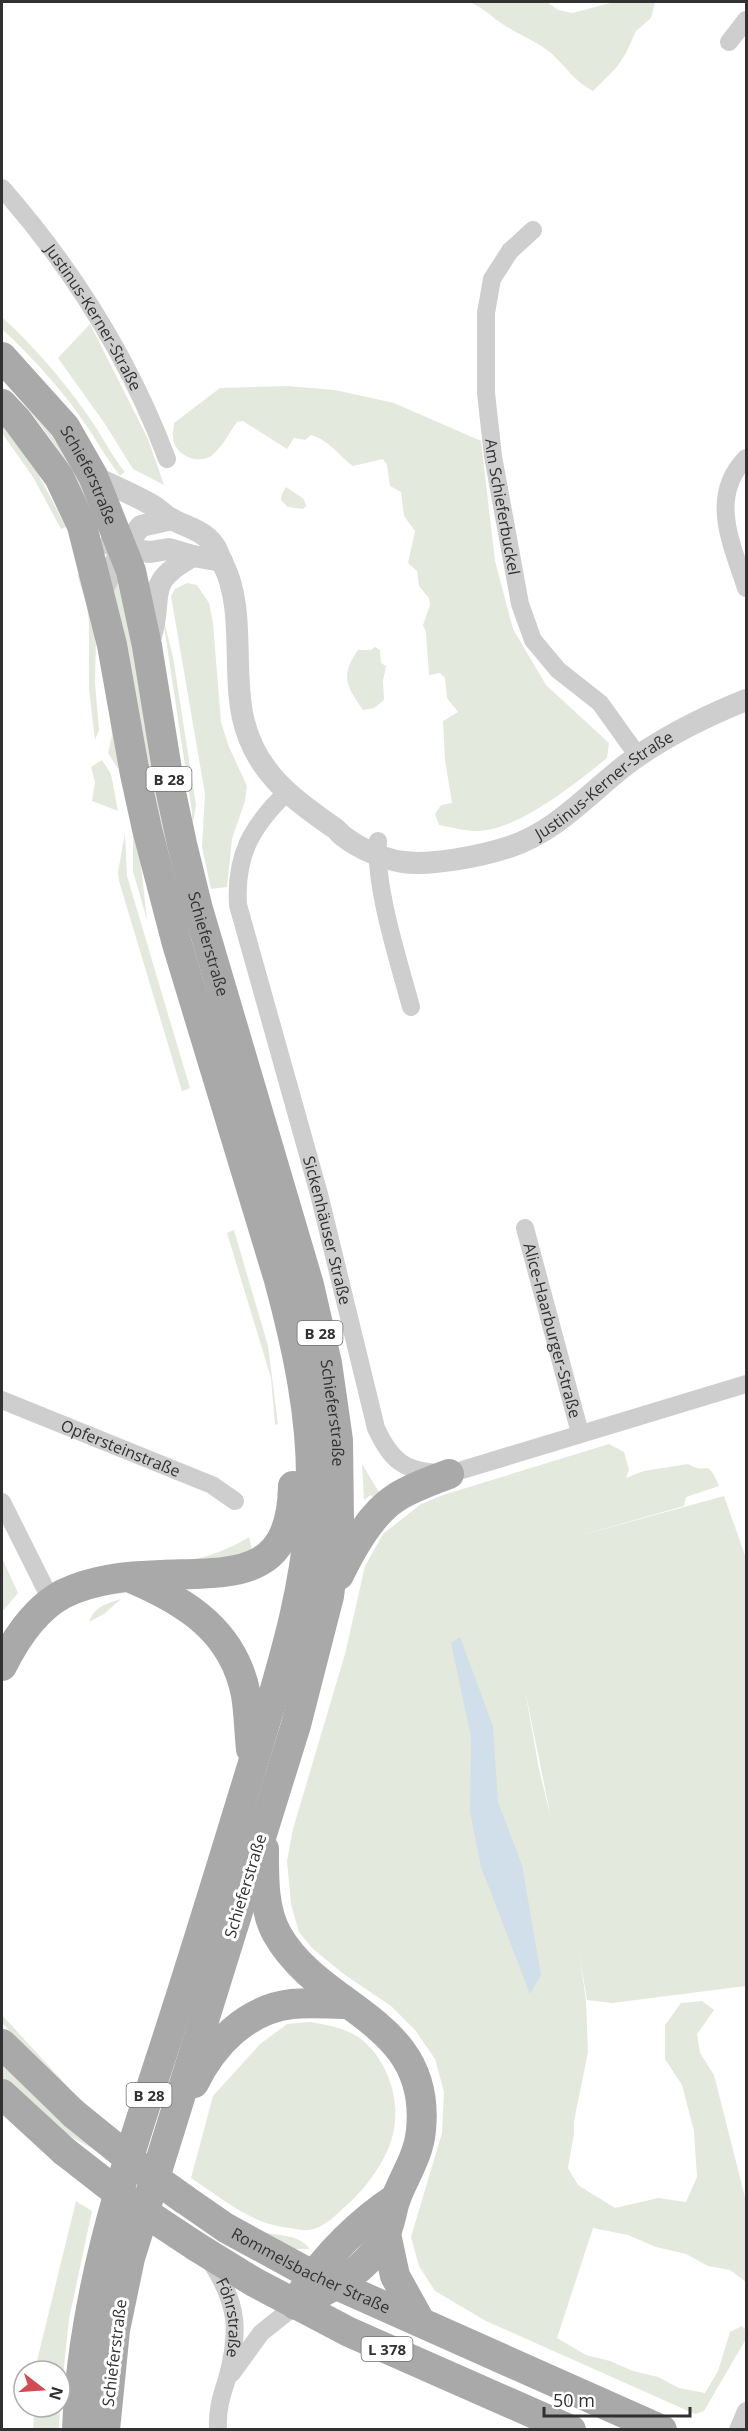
<svg xmlns="http://www.w3.org/2000/svg" width="748" height="2431" font-family="'Open Sans',sans-serif">
<rect width="100%" height="100%" fill="#fff"/>
<path fill="#e4e9de" fill-rule="evenodd" d="M470,2h77l11,8 14,3 42,-11h41l-4,16 -15,13 -10,22 -9,14 -24,24c-17,-8 -28,-25 -41,-37 -15,-13 -32,-18 -48,-29 -12,-8 -21,-17 -34,-23z
M2,317c36,33 68,71 95,112 9,15 17,29 28,43l-5,4c-11,-14 -19,-28 -28,-42 -25,-39 -57,-74 -90,-105z
M90,324l58,115 16,46 -31,-16 -28,-45 -47,-66z
M2,373l31,31 42,61 17,49c-21,-51 -52,-94 -90,-134z
M286,386l49,4 59,13 87,38 14,120 18,68 33,56 63,58 -2,15c-31,25 -91,74 -131,73 -12,0 -25,-4 -37,-6l-4,-11 6,-9 11,-2 -7,-43 -2,-39 15,-9 -11,-14 -2,-20 -5,-5 -11,2 -3,-43 -3,-7 7,-20 -1,-7 -10,-12 -2,-15 -9,-8 7,-32 -11,-15 -3,-24 -11,-6 -3,-21 -4,-6 -30,7c-16,-12 -23,-25 -42,-31l-6,5 -11,-2 -7,11 -44,-28 -6,1c-8,11 -15,26 -26,34 -14,9 -37,-1 -38,-19 -1,-4 1,-9 1,-14l46,-35z
M2,424l36,50 28,53 -5,2 -28,-52 -31,-44z
M286,487l18,12 2,7 -3,3 -15,-2 -7,-7 1,-6z
M117,572l85,393 -6,2 -39,-140 -47,-247z
M77,574l6,2 13,59 -1,48 4,47 -4,10 -6,-51v-66l-2,-17z
M187,583l10,2 12,18 4,20 8,99 8,25 18,39 -2,15 -13,38 -5,48 -16,2 -9,-42 3,-53 -34,-198 4,-7z
M162,613l11,44 23,148 -4,23v-16z
M375,647l5,3 1,13 5,3 -3,15 1,19 -10,8 -11,2c-17,-25 -23,-34 -5,-60h13z
M110,716l19,99 -10,-45 -11,-17 4,-18z
M102,760l9,14 7,37 -26,-10 3,-19 -4,-15z
M125,833l2,43 63,212 -8,3 -63,-210 -1,-9z
M133,833l6,14 8,73 -14,-49z
M234,1230l34,116 10,78 -3,1 -4,-47 -44,-145z
M609,1444l15,8 5,18 -3,8 18,-7 44,-7c19,12 19,-8 31,22l-33,11 -2,9 -113,32 153,-42 22,62v428l-134,17 -25,-3 -8,-48 7,48 2,52 -14,69v13l-6,34 10,17 37,23 43,-10 28,4 11,-25 -3,-46 -12,-46 -17,-26v-34l16,-22 21,-2 12,9 -17,24 3,19 14,22 31,122 1,85 -16,-12 -22,-4 -22,-12 -30,-7 -28,-12 -35,-7 -36,110 29,17 24,6 23,10 25,6 21,11 26,5 13,-22 12,-39 12,-6 4,4v9l-42,72 -9,3 -209,-93 -51,-30 -16,-25 -8,-29 31,-104 2,-41 -9,-33 -20,-29 -24,-24 -46,-31 -32,-26 -14,-17 -8,-28 -4,-43 6,-32 52,-175 20,-88 18,-32 38,-30 22,-9zM525,1690l26,128 -12,-49z
M362,1464l20,33 -6,4 -5,-6 -7,5z
M249,1537l4,18 -68,7c23,-6 44,-12 64,-25z
M2,1558l16,35 -16,19z
M121,1599l-17,15 -15,8c6,-16 17,-18 32,-23z
M2,2015l67,73 -1,2 -66,-67z
M310,2022c18,3 36,6 51,17 27,21 40,62 32,95 -6,26 -27,54 -46,71 -11,10 -23,23 -38,25 -5,1 -13,-1 -18,-2 -39,-3 -68,-29 -100,-50l22,-82 47,-52 27,-20z
M2,2058l98,95 -43,-24 -55,-49z
M76,2201l16,10 -23,108 -9,86v-34h-23v-10z
M257,2231c18,5 41,2 53,18h-17z
M35,2407h25l-1,22h-26z"/>
<path fill="#d0dfe9" d="M460,1637l33,89 5,76 24,63 19,110 -11,19 -49,-127 -11,-55 1,-75 -20,-94z"/>
<g fill="none" stroke-linecap="round" stroke-linejoin="round">
<g stroke="#cecece" stroke-width="18">
<path d="M729,42l17,-22"/>
<path id="s1" d="M2,188c70,80 128,172 165,271"/>
<path id="s2" d="M533,230l-23,21 -18,28 -6,34v80l7,63 27,148 13,36 25,30 42,33 38,53"/>
<path d="M746,458c-38,39 -14,86 0,130"/>
<path id="s3" d="M286,793c-35,34 -51,63 -48,112l81,289 57,234c18,39 32,43 73,46l297,-90"/>
<path d="M378,841c-4,45 21,121 33,166"/>
<path id="s4" d="M525,1228l55,205"/>
<path id="s5" d="M2,1400l210,85 23,16"/>
<path d="M2,1502l50,100"/>
<path id="s6" d="M211,2262c27,42 29,69 16,117 -6,18 -10,31 -9,51"/>
<path d="M232,2373l29,-40 35,-28"/>
<path d="M738,2430l8,-19"/>
</g>
<g stroke="#cecece" stroke-width="22">
<path id="s7" d="M93,476c20,10 40,18 59,29 7,4 12,10 19,14 16,8 32,11 43,26 4,5 5,12 8,17 24,44 10,107 21,156 12,54 49,80 90,109 4,2 7,7 10,9 17,13 40,23 60,26 28,4 79,-6 106,-15 47,-15 80,-54 118,-83 36,-27 77,-47 119,-64"/>
<path d="M110,544l12,5 28,3 19,-3 24,7 29,5"/>
<path d="M100,595l22,-46 19,-23 31,-7"/>
<path d="M150,639c15,-44 -9,-54 43,-83"/>
</g>
<g stroke="#a9a9a9" stroke-width="30">
<path id="s8" d="M2,357l63,70 28,49 38,95 16,75 23,142 12,56 16,65 111,376 18,78 11,77 1,80 -10,76 -33,129 -166,533 -15,72 -10,100"/>
<path d="M2,404l15,16 42,57 23,49 30,119 23,129 12,55 30,115 102,336c18,67 33,135 32,205 0,91 -29,182 -55,268 -30,98 -60,197 -92,295 -41,126 -82,248 -87,382"/>
<path d="M339,1575c13,-27 32,-62 58,-78 16,-10 34,-16 52,-23"/>
<path d="M133,1579c54,23 101,53 113,116 3,18 3,36 5,54"/>
<path d="M2,1666c14,-28 33,-57 61,-72 30,-15 65,-18 98,-19 72,-3 130,5 132,-89"/>
<path d="M264,1849c0,28 -1,60 13,85 43,77 155,85 144,196 -2,25 -16,45 -25,68 -4,11 -5,23 -10,35 -16,37 -56,56 -90,72"/>
<path d="M2,2044l72,70"/>
<path d="M194,2083c19,-39 53,-74 98,-79 18,-2 37,0 56,0"/>
<path d="M2,2094l62,57"/>
<path id="s9" d="M184,2199l42,29 77,42 359,160"/>
<path d="M386,2234l9,42 25,45"/>
<path d="M197,2247l57,35 95,50 222,98"/>
<path d="M303,2291c22,-35 59,-71 93,-93"/>
</g>
<path stroke="#a9a9a9" stroke-width="30" d="M74,2114l68,55 42,30
M64,2151l68,53 65,43"/>
</g>
<g text-anchor="middle" dominant-baseline="central" stroke-width="6" stroke-linejoin="round" paint-order="stroke">
<g fill="#fff" stroke="#6f6f6f" stroke-width="1.5">
<rect x="146.5" y="767" width="45" height="24" rx="4.5"/>
<rect x="297.5" y="1321" width="45" height="24" rx="4.5"/>
<rect x="126.5" y="2083" width="45" height="24" rx="4.5"/>
<rect x="361.5" y="2337" width="51" height="24" rx="4.5"/>
</g>
<g font-size="15" font-weight="bold" fill="#313131">
<text x="169" y="779">B 28</text>
<text x="320" y="1333">B 28</text>
<text x="149" y="2095">B 28</text>
<text x="387" y="2349">L 378</text>
</g>
<g font-size="16" fill="#313131" stroke="#fff">
<text stroke="none"><textPath href="#s1" startOffset="159">Justinus-Kerner-Straße</textPath></text>
<text stroke="none"><textPath href="#s8" startOffset="148">Schieferstraße</textPath></text>
<text stroke="none"><textPath href="#s2" startOffset="294">Am Schieferbuckel</textPath></text>
<text stroke="none"><textPath href="#s7" startOffset="764">Justinus-Kerner-Straße</textPath></text>
<text stroke="none"><textPath href="#s8" startOffset="634">Schieferstraße</textPath></text>
<text stroke="none"><textPath href="#s3" startOffset="464">Sickenhäuser Straße</textPath></text>
<text stroke="none"><textPath href="#s4" startOffset="106">Alice-Haarburger-Straße</textPath></text>
<text stroke="none"><textPath href="#s8" startOffset="1120">Schieferstraße</textPath></text>
<text stroke="none"><textPath href="#s5" startOffset="128">Opfersteinstraße</textPath></text>
<text transform="translate(245 1886) rotate(-73)">Schieferstraße</text>
<text stroke="none"><textPath href="#s9" startOffset="146">Rommelsbacher Straße</textPath></text>
<text stroke="none"><textPath href="#s6" startOffset="60">Föhrstraße</textPath></text>
<text transform="translate(114 2353) rotate(-83)">Schieferstraße</text>
</g>
</g>
<rect width="748" height="2431" fill="none" stroke="#313131" stroke-width="6"/>
<g transform="translate(42 2389) rotate(107)"><circle r="28" fill="#ffffff" stroke="#adadad" stroke-width="1.5"/>
<path d="M0-4.5L10 22L0 15L-10 22Z" fill="#d24a52"/>
<text y="-9" font-size="16" font-weight="bold" text-anchor="middle" fill="#313131">N</text>
</g>
<path d="M544 2407v9h146v-9" fill="none" stroke="#313131" stroke-width="3"/>
<text x="553" y="2407" font-size="18" fill="#313131" stroke="#ffffff" stroke-width="4.5" paint-order="stroke">50 m</text>
</svg>
